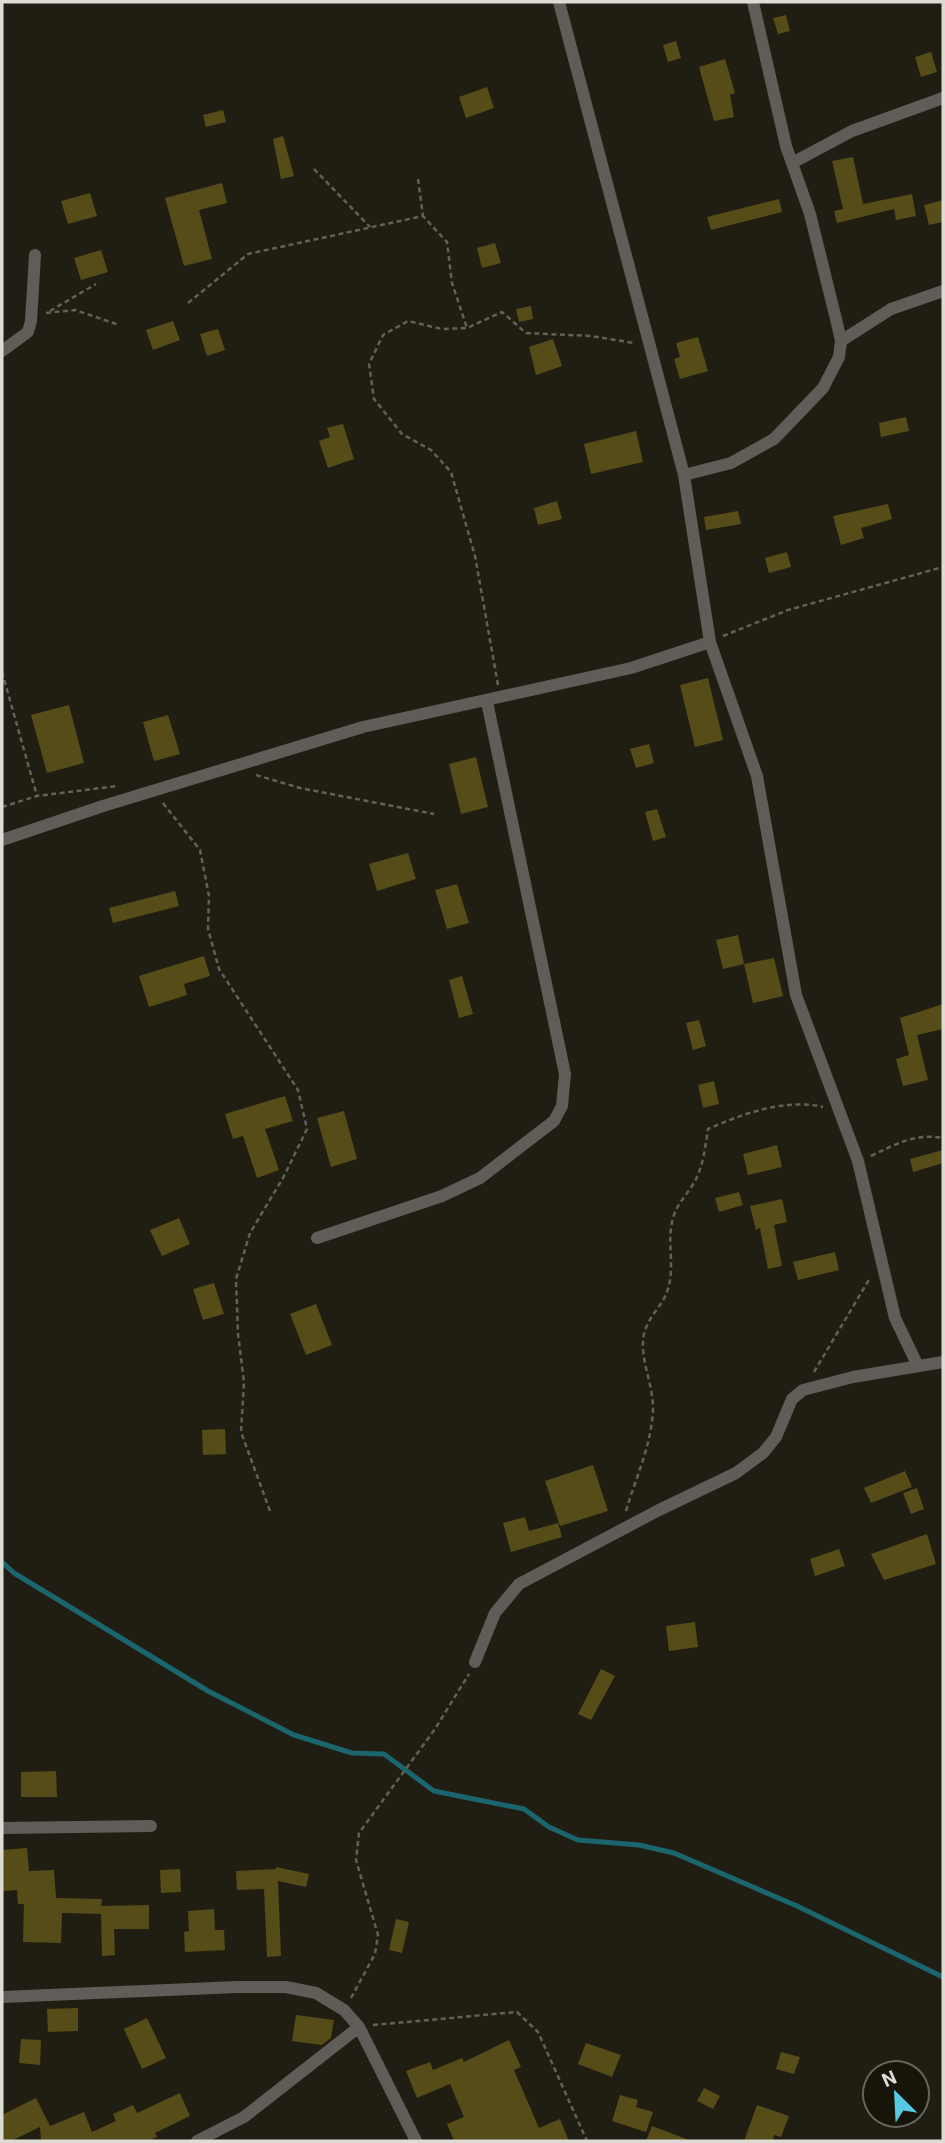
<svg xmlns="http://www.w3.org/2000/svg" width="945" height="2143" font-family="Roboto,sans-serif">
<rect width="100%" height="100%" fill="#201e13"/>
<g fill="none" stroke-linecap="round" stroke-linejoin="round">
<path stroke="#1b656f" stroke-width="5" d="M2,1562l12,11 194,118 86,44 58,18 32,1 50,37 90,18 25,18 29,13 61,5 35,8 123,53 146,71"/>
</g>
<path fill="#564c18" d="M786,15l4,16 -12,3 -5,-16z
M676,41l5,17 -13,4 -5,-17z
M931,52l6,20 -16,5 -6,-20z
M725,59l10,34 -5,2 4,22 -20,4 -15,-54z
M487,87l7,21 -28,10 -7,-21z
M223,110l3,12 -20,5 -3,-12z
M283,136l11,40 -13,3 -8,-40z
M853,157l10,47 49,-10 4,22 -20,4 -2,-11 -57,14 -3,-12 9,-2 -11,-48z
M222,183l5,20 -28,7 13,49 -28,7 -19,-68z
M90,193l7,23 -29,8 -7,-23z
M779,199l3,13 -71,18 -4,-13z
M943,200v22l-14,3 -5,-20z
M495,243l6,20 -19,5 -5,-20z
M101,250l7,22 -27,8 -7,-22z
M531,306l2,13 -14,3 -3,-13z
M173,321l7,19 -27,10 -7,-20z
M218,329l7,21 -18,6 -7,-22z
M698,337l10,34 -28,8 -6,-20 6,-2 -4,-14z
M553,339l9,27 -26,9 -7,-28z
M906,417l3,14 -28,6 -2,-14z
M343,424l11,35 -26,9 -9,-27 11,-4 -3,-9z
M636,431l7,31 -52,12 -7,-30z
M557,501l5,18 -24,6 -4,-17z
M888,504l4,15 -31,9 3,10 -23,7 -8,-29z
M738,511l3,13 -35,6 -2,-13z
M787,552l4,15 -22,6 -4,-15z
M708,678l15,62 -28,7 -15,-62z
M69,705l15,58 -37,10 -16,-58z
M168,715l12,39 -26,7 -11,-39z
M649,744l5,19 -18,5 -6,-19z
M476,757l12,50 -27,7 -12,-50z
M657,809l9,28 -13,4 -8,-29z
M408,853l8,26 -39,12 -8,-27z
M457,884l12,39 -22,6 -12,-39z
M175,891l4,15 -66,17 -4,-15z
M738,935l6,29 -21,5 -7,-29z
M204,956l6,20 -26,8 3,11 -38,12 -10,-31z
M774,958l9,38 -30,7 -9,-39z
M462,976l11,38 -14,4 -10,-38z
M943,1004v25l-26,6 11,45 -25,6 -7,-27 13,-4 -9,-37z
M699,1020l7,26 -13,4 -7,-27z
M714,1081l5,23 -16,4 -5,-23z
M285,1096l8,25 -28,8 14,41 -22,8 -14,-42 -10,3 -8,-25z
M344,1111l13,48 -26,8 -14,-49z
M777,1145l5,22 -34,8 -5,-21z
M943,1150v13l-30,9 -3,-13z
M739,1192l4,13 -24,7 -4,-14z
M782,1199l5,23 -13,3 8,41 -14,3 -8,-41 -4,2 -6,-24z
M179,1218l11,26 -28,12 -12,-26z
M835,1252l4,18 -41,10 -5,-18z
M214,1283l10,31 -21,6 -10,-31z
M316,1304l16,41 -26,10 -16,-41z
M225,1429l1,25 -23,1 -1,-25z
M593,1465l15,46 -48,15 -15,-45z
M905,1471l7,16 -41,16 -7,-15z
M917,1488l7,21 -13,5 -8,-21z
M525,1517l4,14 29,-8 4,14 -51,15 -8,-29z
M927,1534l9,30 -52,16 -13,-26z
M839,1549l6,17 -30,10 -5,-17z
M695,1622l3,25 -29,4 -3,-25z
M601,1669l14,7 -24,44 -13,-6z
M56,1771l1,26h-36v-25z
M27,1848l2,23 25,-1 2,28 46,1 -1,7 48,-1v24h-35l1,26 -13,1 -1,-42 -39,-1 -1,30 -38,-1 1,-38h-6l-1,-14 -15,1v-41z
M276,1867l33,7 -3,13 -28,-6 3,75 -14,1 -3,-68 -27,1 -1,-19 40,-2z
M180,1869l1,23 -20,1 -1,-23z
M214,1909l1,21h9l1,20 -40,2 -1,-20 5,-1 -1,-20z
M396,1919l13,3 -7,31 -13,-3z
M78,2008v23l-30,1 -1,-23z
M296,2015l38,5 -3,18 -9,7 -30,-4z
M147,2018l19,40 -24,11 -18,-40z
M21,2039l20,1 -1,25 -21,-2z
M509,2040l12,27 -7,3 25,58 21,-9 9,22h-115l-7,-17 17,-7 -14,-33 -33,14 -11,-27 24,-9 3,8 29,-12 2,4z
M586,2043l35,12 -9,22 -34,-13z
M781,2052l19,5 -6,17 -18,-5z
M704,2088l16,8 -7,13 -16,-8z
M180,2093l10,23 -35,17 2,4 -9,4h-107l-1,-14 -29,14h-9v-26l34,-17 14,28 34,-14 8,20 24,-11 -3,-7 20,-9 4,8z
M620,2095l18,5 -2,7 17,5 -7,20 -34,-11z
M757,2105l32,11 -8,21 -7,-2 -1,6h-29z
M652,2126l37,14v1h-43z"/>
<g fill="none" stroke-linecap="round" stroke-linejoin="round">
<path stroke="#636157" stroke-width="2.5" stroke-dasharray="5 3.5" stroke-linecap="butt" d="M314,169l56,58
M418,179l5,37
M188,303l60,-49 175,-38 24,26 5,41 15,45
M50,311l46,-27
M46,313l29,-3 44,15
M723,636l65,-26 155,-43
M2,672l35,124
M498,685l-23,-129 -24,-84 -20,-22 -29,-16 -28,-35 -5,-35 14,-29 25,-14 34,8 25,-1 35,-16 24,21 65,3 43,7
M256,775l44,13 134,26
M163,803l37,47 9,46 -1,33 11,40 79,121 9,39 -24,49 -33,55 -14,46 2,55 6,48 -3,50 29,79
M2,807l35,-11 80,-10
M871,1156c25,-12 44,-23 72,-18
M814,1372l56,-94
M626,1511c10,-34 26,-67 27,-103 0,-25 -14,-50 -9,-74 4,-17 18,-28 23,-42 9,-25 -1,-50 6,-74 4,-14 12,-21 19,-32 11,-17 13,-37 16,-57 34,-15 77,-31 115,-22
M351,1998l24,-44 3,-19 -22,-75 3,-27 76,-104 34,-55
M373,2025l144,-13 21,20 49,109"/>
<path stroke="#605c57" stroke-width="12" d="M559,2l125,473 26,167 47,134 39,219 62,166 37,157 22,46
M792,163l60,-32 91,-33
M841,341l50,-32 52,-18
M2,351l26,-19 3,-11 4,-66
M684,475l47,-12 43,-24 49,-51 16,-31 2,-16 -5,-22 -26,-105 -24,-68 -33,-144
M2,840l101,-34 260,-79 268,-59 79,-26
M317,1238l125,-42 38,-18 74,-57 8,-15 3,-32 -78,-372
M475,1662l20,-49 24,-29 140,-74 77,-37 27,-20 13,-16 16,-38 11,-9 50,-13 90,-15
M2,1828l149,-2
M2,1997l236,-10h48l30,6 28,17 15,17 57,114
M197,2141l47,-24 115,-90"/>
</g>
<rect width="945" height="2143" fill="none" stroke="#dddcd4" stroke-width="7"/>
<g transform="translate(896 2094) rotate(336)"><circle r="33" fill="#17150a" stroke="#66655b" stroke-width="2"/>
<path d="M0-5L12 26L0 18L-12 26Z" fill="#57c9e2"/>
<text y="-10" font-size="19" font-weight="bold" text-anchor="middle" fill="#dddcd4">N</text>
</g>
</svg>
